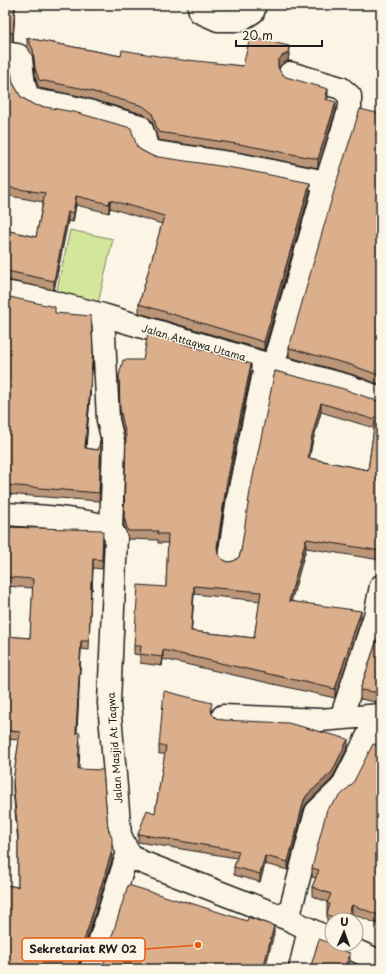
<svg xmlns="http://www.w3.org/2000/svg" width="386" height="974" font-family="'Playpen Sans',sans-serif">
<rect width="100%" height="100%" fill="#fcf5e5"/>
<filter id="ink" filterUnits="userSpaceOnUse"><feTurbulence type="fractalNoise" baseFrequency=".025" numOctaves="2"/><feDisplacementMap in="SourceGraphic" scale="8" xChannelSelector="R" yChannelSelector="G"/><feConvolveMatrix kernelMatrix="1 2 1 2 8 2 1 2 1" color-interpolation-filters="sRGB"/></filter>
<g filter="url(#ink)">
<path fill="#d3e69b" stroke="#78815c" d="M70,230l43,9 -17,73 -42,-9z"/>
<g fill="none" stroke-linecap="round" stroke-linejoin="round">
<g stroke="#1c1c1c" stroke-width="25">
<path id="street" d="M199,5l1,7 18,8h22l13,-8 2,-7
M5,53l13,2 3,3c1,10 2,31 8,38 6,7 19,6 27,8 28,4 56,15 84,22 4,5 5,15 7,22l7,4 88,13 84,17
M5,292l32,6 66,17 170,51 75,20 33,12
M103,315l5,105 6,25 -3,84
M273,366l53,-184 24,-75v-11l-9,-8 -51,-15
M5,514c19,1 94,5 106,15 2,2 3,6 5,8l-7,166 11,132 8,17 11,9 149,58 44,21
M229,558l9,-60 28,-135
M223,716l97,4 61,-5
M341,718l34,-102 6,-30
M288,919l28,-107 26,-25 36,-72
M341,944l40,18
M91,969l37,-117
M300,969l9,-40"/>
</g>
<use href="#street" stroke="#fcf5e5" stroke-width="22"/>
</g>
<path fill="#bc9678" stroke="#1c1c1c" fill-rule="evenodd" d="M5,5h10l-2,37h-8z
M27,38l94,18 122,10 46,-12 -1,7 -6,3 -4,5 3,4 5,4 42,20 -1,3 9,10 -18,58 -74,-15 -86,-13 -6,-19 -9,-7 -63,-18 -41,-8 -4,-12 -2,-19 -6,-11z
M5,57l8,26 8,14 13,8 103,42 4,3 11,6 158,36 -46,158 -125,-37v-9l23,-80 -52,-16 -1,5 -33,-8 -3,17 -5,-1 -14,69 -47,-10h-2v-50l31,7 7,-35 -38,-7z
M381,114v271l-30,-11 -62,-17v-9z
M5,296l50,17 38,46 -7,89 12,2 3,-13 -2,64 -94,-7z
M275,371l102,30h4v159l-75,-12 -15,53 70,19 -26,78 -172,-39 -1,7 -22,-3v-8l-6,-1v-8l32,-59 2,-44h-10v-3l-30,-1 -4,-14 2,-81 -6,-26 -1,-42 132,-3 -25,123 -9,56 1,2 4,5 6,3 6,-1 5,-4 2,-6zM321,412l53,16 -6,42 -59,-12 3,-14zM194,594l66,7 -6,37 -63,-7z
M5,527l98,14 -1,28 -9,-1 -1,22h-1l-2,60 -8,-1 -4,84 3,9 -1,27 29,59 4,32 -33,104 3,5h-77v-84l13,2v-44l-5,-53v-8l6,-42 -14,-1v-103l25,2 3,-50 -28,-2z
M381,628v75l-21,-4v-9z
M212,711v3l4,4 6,2 126,27 -16,32 -25,24 -3,5 -16,62 -23,-6 -5,18 -26,-7v-8l3,-9 -99,-16v-8l17,-21 10,-59h-6v-8z
M381,739v186l-29,-11 -2,6h-18v7l-5,-3v-22l-15,-6v-9l4,-9 -4,-1v-9l41,-85 26,-37z"/>
<path fill="#997a62" stroke="#1c1c1c" d="M15,5l-2,37v-9z
M289,46v8l-1,7 -6,3 -4,5v7v-15z
M328,89v8l-3,11v-9z
M336,102v8l-18,58v-9z
M310,183v9l-46,158v-8z
M76,196v9l-3,17v-9z
M110,200v8l-1,5v-9z
M68,212v9l-14,69v-9z
M93,351v8l-8,97v-8z
M251,364v9l-25,123 -9,60v-9l9,-60z
M321,403v9l-9,32 -4,23v-9l4,-22z
M306,539v9l-17,62v-9z
M93,559v9l-1,22v-9z
M194,586v8l-3,46v-9z
M361,611v9l-26,78v-9z
M81,641v8l-5,92v-8z
M163,650v9l-1,7v-9z
M348,739v8l-16,32 -25,24 -3,5 -16,62v-8l16,-62 3,-5z
M112,851v9l-33,105v4v-12z
M265,856v8l-5,18v-8z
M352,905v9l-2,6h-4z
M274,926v8l-9,35h-2z
M350,953v9l-3,7 -2,-2z"/>
<path fill="#dbae8c" stroke="#1c1c1c" fill-rule="evenodd" d="M5,5h10l-2,28h-8z
M250,37l39,9 -1,7 -6,3 -4,5v6l3,6 5,4 42,12 -3,10 11,3 -18,57 -74,-14 -86,-13 -6,-19 -9,-7 -63,-18 -41,-8 -4,-12 -2,-19 -6,-11 94,18 1,-6 66,11v-1l55,6z
M5,57l4,1 4,25 8,14 13,8 40,7 57,16 6,19 4,3 11,6 88,13 70,14 -46,159 -125,-38 25,-88 -54,-16 -1,4 -33,-8 -3,17 -5,-1 -14,69 -47,-10h-2v-41l31,7 9,-44 -40,-6z
M360,109l21,5v262l-30,-11 -62,-17 49,-171z
M5,296l50,11v6l36,3 2,35 -8,97 13,2 3,-13 -2,56 -94,-8z
M148,333l103,31 -25,123 -9,60 1,7 4,5 6,3 6,-1 5,-4 2,-6 9,-60 25,-120 69,18 33,12h4v150l-75,-12 -17,62 72,10 -26,78 -172,-39 -1,7 -22,-3 1,-8h-7l4,-61 28,2 2,-53h-10v-3h-30l-4,-14 2,-81 -6,-27 -1,-33 4,-16h20zM321,403l54,17 -7,50 -60,-12 4,-22zM194,586l67,6 -7,46 -63,-7z
M5,527l97,3 1,2 -1,28 -9,-1 -1,22h-1l-2,60h-8l-5,92h4l-2,36 25,1 5,58 4,10v13l-33,106v6l3,6h-71l-6,-2v-82l13,2v-52l-5,-53 7,-50 -15,-2v-94l25,2 3,-59 -28,-2z
M381,628v65l-21,-3z
M164,691l48,12 -1,5 1,6 4,4 6,2 66,3 60,16 -16,33 -25,23 -3,5 -16,62 -23,-6 -5,18 -26,-7 5,-16 -101,-17 9,-24 8,3 11,-67h-7z
M381,739v177l-29,-11 -6,15h-9l-10,-6 3,-10 -3,-1 4,-9 -19,-7 7,-17 -7,-2 15,-59 26,-26 20,-39 6,2z
M128,885l56,17v-1l63,20 1,-4 26,9 -11,43h-163l3,-4z
M319,939l13,5 4,4 14,5 -5,14 11,2h-46z"/>
</g>
<g text-anchor="middle" dominant-baseline="central" stroke-width="3" stroke-linejoin="round" paint-order="stroke">
<g font-size="10" fill="#1c1c1c" stroke="#fcf5e5">
<text transform="translate(194 342) rotate(16)">Jalan Attaqwa Utama</text>
<text transform="translate(114 748) rotate(-94)">Jalan Masjid At Taqwa</text>
</g>
</g>
<path fill="none" stroke="#e8590c" stroke-width="1.5" d="M198 945L145 949"/>
<circle fill="#e8590c" stroke="#fcf5e5" stroke-width="1.5" cx="198" cy="945" r="4"/>
<rect fill="#fcf5e5" stroke="#e8590c" stroke-width="1.5" x="22" y="938" width="123" height="23" rx="4"/>
<g font-size="11" text-anchor="middle" font-weight="bold" fill="#1c1c1c">
<text x="83" y="953">Sekretariat RW 02</text>
</g>
<rect width="386" height="974" fill="none" stroke="#fcf5e5" stroke-width="20"/>
<rect x="10" y="10" width="366" height="954" fill="none" stroke="#1c1c1c" stroke-width="1.5" filter="url(#ink)"/>
<g transform="translate(344 932) rotate(2)"><circle r="19" fill="#fcf5e5" stroke="#a29e95"/>
<path d="M0-3L7 15L0 10L-7 15Z" fill="#1c1c1c"/>
<text y="-6" font-size="11" font-weight="bold" text-anchor="middle" fill="#1c1c1c">U</text>
</g>
<path d="M236 40v6h86v-6" fill="none" stroke="#1c1c1c" stroke-width="2"/>
<text x="242" y="40" font-size="12" fill="#1c1c1c" stroke="#fcf5e5" stroke-width="3" paint-order="stroke">20 m</text>
</svg>
